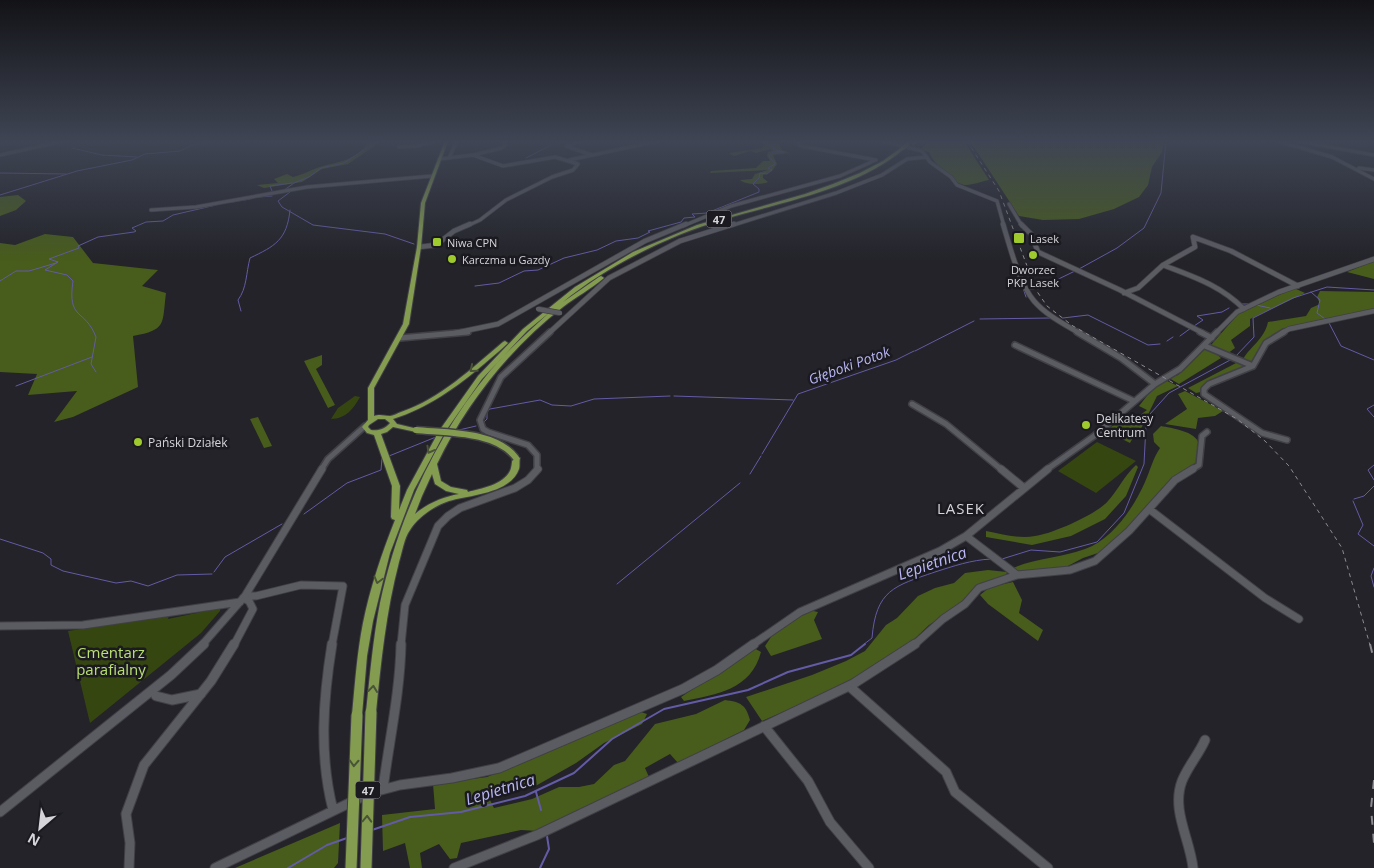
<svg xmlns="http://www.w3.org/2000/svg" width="1374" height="868" font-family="'Open Sans',sans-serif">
<rect width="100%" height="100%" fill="#232329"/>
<path fill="#364610" d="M355,396l5,1c-6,11 -14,22 -29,22l7,-11z
M1097,442l39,19 -40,32 -38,-22z
M220,608v3l-19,22 -111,90 -22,-92 101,-15 -1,3z"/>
<path fill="#485c1b" d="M375,141h7l-34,23 -26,5 -20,13 -38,6 -7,-3 21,-2 -4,-4 13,-5 6,3c10,-2 19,-8 30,-11 20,-5 34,-7 45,-23z
M761,141h17l4,9 8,3 -17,2 4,9 -5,7 -9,4v3l5,4c-7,3 -22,3 -28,-2l12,-1 3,-5 13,-4 -58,3 1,-2 45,-3 7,-7h7l-3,-5 1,-4 4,-1 -1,-2 -15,4 -6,-2 -16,5 -5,-3 33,-5 3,-3z
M929,141h35l25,39c-7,1 -16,5 -23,5 -12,0 -33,-22 -37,-33l-8,-3z
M970,141h194l-2,11 -10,15 -4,18 -9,12 -25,12 -35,10 -36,1 -24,-4z
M18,195l8,6 -10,9 -16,6v-19z
M45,234l28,3 20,26 65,7 -16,16 24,7c-4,31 1,37 -33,43l5,51 -65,30 -19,5 23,-31 -49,4 9,-21 -37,-2v-129l15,2z
M1374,261v18l-27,-7z
M1294,288l11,5 -55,26v7l-19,14 4,8 -8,6 -16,-9 27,-31z
M1320,291l54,1v17l-72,16 -37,17 -12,21 -11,-2c8,-15 22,-21 26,-39l38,-6 5,-8 9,-4 -3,-7z
M1205,349l7,1 9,8 -42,26 -10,-6 9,-3z
M322,355v10l-6,4 19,36 -7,3 -24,-47z
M1238,362l10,5 -43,19 -4,6 -5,1 -8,-5z
M1165,380l13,6 -21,10 -16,33 -5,3 -6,11 -24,-12c10,-9 16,-11 29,-8l1,-5 11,-8 -8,-4 14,-18z
M1185,391l38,20 -8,5 -17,2 -2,11 -31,-5 22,-15 -9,-15z
M258,417l14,29 -8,2 -14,-29z
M1161,426c10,2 35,5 38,18 1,6 -1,14 -2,20l-14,8 -45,47 -37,33 -18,6 -17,9 -48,6 -7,-4c23,-11 50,-11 74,-20 27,-9 49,-42 60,-67 5,-11 8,-24 15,-34l-6,-6 -1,-8z
M1136,465l2,2 -12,29 -21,23 -34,17 -39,9 -46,-8v-6c15,3 33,8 49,5 17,-2 62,-22 73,-35 10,-11 16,-25 28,-36z
M988,570l19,2 -1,5 -27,9 -16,17 -34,22 -23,22 -31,21 -37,20 -76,33 -16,-24 66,-22 34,-14 19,-10 21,-26 11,-7 21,-22 17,-8 19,-5 11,-10z
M1013,582l9,18 -3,13 24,17 -5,11 -50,-37 -8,-9 10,-8z
M809,610l9,2 -4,8 8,19 -51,17 -6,-10 8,-12z
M754,648l7,4c-10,38 -44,42 -77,49l-3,-4z
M725,700c16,2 21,5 25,20l-6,10 -66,33 -8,-9 -25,14 4,9 -111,54 -17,-1 -60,13 -4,15 -7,1 -11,-15 -19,9 2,15h-12l-5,-25 -22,8 -1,-36 53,-6 -2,-25 54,-7 154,-65 6,2 -5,10 -38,19 -28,20 -44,25 -15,1 -28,9 5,10 38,-9 27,-12h20l15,-3 20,-19 11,-4 30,-37 41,-10z
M340,823l-2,40 -4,5h-99z"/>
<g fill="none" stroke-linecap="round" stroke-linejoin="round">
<path stroke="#635ba5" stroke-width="1" d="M995,141v5
M72,148l30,7 35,2
M526,158l33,-17
M0,173l66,1
M294,183l15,-6 12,-9 23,-5 33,-22
M272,191l-2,-5 22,-3
M283,191l11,-8
M290,192l-12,9 4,6 31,18 72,9 29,10
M0,195l77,-24 55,-11 13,-6 35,-3 12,-6 29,-4
M259,197l13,-1
M232,202l18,-3
M58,262l-13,8 22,5 6,6c-6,40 12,27 23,56l-5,27 5,8
M1079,269l38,-21 27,-20 17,-35 5,-52
M0,281l16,-10h13l27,-8 2,-1 -9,-3 30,-11 -1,-2 20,-9 36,-5 2,-1 -4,-3 14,-6 17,-1 10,-6 43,-10
M475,286l24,-3 25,-12 14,-1 26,-12 33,-8 19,-9 22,-3 12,-6 -2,-1 33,-9 3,-4 11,-1 -3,-3 15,-1 52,-21v-3l-6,-5 6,-6 1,-5 7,1 5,-4 -4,-2 7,-4 -6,-8 4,-4h10l-10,-3 2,-1 -10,-7h2
M1023,288l3,9
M1029,289h5
M1038,289l37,-18
M1311,292l9,8 -3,13 8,6
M1242,304h6
M1256,305l14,3
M241,311l-3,-11c9,-12 8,-27 12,-42 25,-12 37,-18 40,-48
M1063,318l25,-3 60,30 12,-1
M980,319l71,-1
M1329,323l12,23 33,14
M1194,326l9,-6 -6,-4 25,-4 7,-4
M1180,336l11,-8
M1167,341l6,-4
M915,351l59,-30
M1235,357l19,-20 -1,-19 40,-20 34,-11 47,3
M16,386l76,-29
M674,396l119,4
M1374,405l-7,4 7,8
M483,423l4,-4v-7l3,-3 50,-9 12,5 19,1 23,-7 76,-3
M459,430l17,-4
M762,454l36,-60 98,-34 18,-9
M389,456l47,-19
M1374,465l-6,5 6,10
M750,474l11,-18
M1354,499l10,-3 10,-10
M1353,501l10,24 -5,9 16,12
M304,514l43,-31 34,-13 1,-12
M0,539l43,14 8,6v6l12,6 53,12 15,-2 17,5 29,-11 35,-1
M1002,559l29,-9 29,2 37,-10 27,-29 20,-49 2,-39 4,-11 19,-21 63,-34
M1374,568l-3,8 3,11
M214,572l11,-15 57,-33
M617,584l123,-101
M863,645l9,-7c4,-48 22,-52 63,-66 19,-6 36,-12 56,-13"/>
<path stroke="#635ba5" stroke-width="2" d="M536,792l5,18
M372,830l38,-13 51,-5 64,-16 49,-23 38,-34 52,-30 84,-19 40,-18 63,-17 14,-11
M288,868l39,-23 20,-7
M540,868l9,-19 -2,-13"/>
<g stroke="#404046" stroke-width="4.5">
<path id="minor-far4" d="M581,141l-15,5 26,9
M883,141l39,10 8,11 21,15 6,8 40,16 7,25
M1278,141l54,16 42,22
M1298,141l76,14
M399,147l17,-1 19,-5
M0,155l63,-14
M473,155l29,-7 3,-3 -1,-4
M449,158l8,-17
M439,159l34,-4 30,11 52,-9 23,7 -5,6 -21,7 -46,23 -26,20 -13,6
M569,160l89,-19
M1359,168l15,2
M1009,204l13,22
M151,210l45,-3 111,-20 125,-11
M683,226l48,-20 109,-30 36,-16 -75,-14 -4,-5
M730,226l106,-33 46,-18 25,-16 20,-2"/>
</g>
<g stroke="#404046" stroke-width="6">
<path id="minor-far3" d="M1003,224c7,23 16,59 31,77 12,14 30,23 45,32
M1021,224l10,10 7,18 82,38 83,43
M419,247l17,-2 18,-14 16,-7
M1163,265c31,12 57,20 81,44
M1124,293l14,-5 25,-23 32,-18 -2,-10 38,14 67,35
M455,333l43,-9 147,-83 41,-17
M549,333l60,-55 71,-37 54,-17
M1216,333l21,-21 42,-20 95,-33
M1282,333l7,-4 85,-18"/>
</g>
<g stroke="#404046" stroke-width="8">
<path id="minor-far2" d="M1077,332l44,26 34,26
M1200,332l12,6
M1284,332l-18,11 -13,23 -44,18 -5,5v5l58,39 25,7
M400,338l68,-6
M1015,345l119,56
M1205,346l48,20
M912,404l34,20 56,46
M321,470l7,-11 37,-33
M537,470v-15l-9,-10 -40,-13 -5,-3 -3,-9 21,-43 49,-45
M1046,470l48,-34 61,-52 25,-15 37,-37
M1191,470l8,-5 3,-29 5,-4"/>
</g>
<g stroke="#404046" stroke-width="9">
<path id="minor-far1" d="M1001,469l23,19
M1149,509l116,89 34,21
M966,536l51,39
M245,596h11l45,-11 42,1 -11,59
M0,626l83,-1 157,-23
M202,645l43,-49 77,-127
M234,645l19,-36 -4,-8 -6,-3
M401,645l4,-40 33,-79 10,-10 12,-8 55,-20 13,-8 10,-11
M752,645l48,-33 140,-61 26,-15 82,-67
M914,645l29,-26 22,-15 14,-16 38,-13 53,-5 25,-9 34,-30 46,-51 18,-11"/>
</g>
<g stroke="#404046" stroke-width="11">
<path id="minor" d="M332,644c-9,56 -13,111 1,166
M849,686l97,86 9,20 93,76
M156,696l16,4 29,-6
M764,726l44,55 22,41 39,46
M383,789c6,-48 17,-96 18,-145
M0,812l171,-137 33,-31
M129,868l1,-25 -4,-29 18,-49 67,-84 23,-37
M215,868l155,-75 30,-8 52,-7 47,-10 184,-79 34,-19 37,-26
M454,868l83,-33 316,-151 62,-40
M1193,868c-3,-29 -22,-58 -11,-87 6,-15 17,-27 23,-41"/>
</g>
<g stroke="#404046" stroke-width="2">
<path id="major" d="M445,141h3l-23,62 -4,44 -12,77 -35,64v28c7,-2 9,0 16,0 3,0 8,-3 11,-4 39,-13 71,-44 102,-70l2,-1 3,2c-7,7 -16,14 -24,21 -27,23 -56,44 -91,55l4,5 21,5 1,1 -1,1 -2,1 -23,-5 -6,5 -6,2 19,52 -1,24 8,-20 32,-59 39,-55 45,-47 52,-42 58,-35 64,-27 108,-31 28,-10 27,-11 23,-12 19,-14 3,1c-46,40 -122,54 -180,71 -55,16 -117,46 -162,83l36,-25 2,-1 3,2c-13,11 -28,19 -41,29 -53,41 -97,97 -126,157l4,17 10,6 16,3 1,2c13,-3 39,-8 43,-24 1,-4 1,-8 2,-12h3l4,2c-1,3 0,8 -1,11 -9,25 -50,26 -70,32 -15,5 -31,16 -39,29 -6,8 -8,23 -11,32 -13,50 -18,99 -23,150l-1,3 -4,2 -4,-2 -1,-3c4,-37 7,-73 14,-109 18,-84 55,-166 110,-232 18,-21 39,-40 60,-59l-23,19 -45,48 -37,53 -31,58 -24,63 -17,68 -6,35 -5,59 -1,3 -4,2 -4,-2 -1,-3c3,-31 5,-62 11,-92 7,-35 19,-70 32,-103l-3,-1 -1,-2 1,-31 -18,-51 -7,-2 -5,-6 6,-7v-32l35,-64 14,-77 4,-44zM378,419h7l5,4c-5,6 -11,8 -19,7l-3,-3 1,-2zM432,474l3,10 11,7 13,3c-16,3 -31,9 -44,20l7,-18z
M914,141h4l-4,4h-2z"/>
</g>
<use href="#minor-far4" stroke="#5b5b62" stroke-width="3"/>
<use href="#minor-far3" stroke="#5b5b62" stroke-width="4.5"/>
<use href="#minor-far2" stroke="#5b5b62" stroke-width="5"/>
<use href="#minor-far1" stroke="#5b5b62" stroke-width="7"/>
<use href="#minor" stroke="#5b5b62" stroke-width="9"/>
<use href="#major" fill="#849c50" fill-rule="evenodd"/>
<path stroke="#8b8b91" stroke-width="1" stroke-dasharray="4 4" stroke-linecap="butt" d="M967,141l32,50 37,99 11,16 26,20 164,93 28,22 24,25 53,82 28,97"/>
<path stroke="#8b8b91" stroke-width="2" stroke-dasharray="9 9" stroke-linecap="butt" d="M1370,644l4,16
M1374,780l-3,28 3,35"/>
<g stroke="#404046" stroke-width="6" stroke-linecap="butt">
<path id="minor-bridge" d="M538,309l22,4"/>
</g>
<g stroke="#404046" stroke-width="5" stroke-linecap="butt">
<path id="major-bridge-far2" d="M903,148l5,-4"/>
</g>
<g stroke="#404046" stroke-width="9" stroke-linecap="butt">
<path id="major-bridge-far1" d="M416,430c31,3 80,1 100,28"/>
</g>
<g stroke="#404046" stroke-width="13" stroke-linecap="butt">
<path id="major-bridge" d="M351,868l6,-153
M366,868l5,-156"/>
</g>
<use href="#minor-bridge" stroke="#5b5b62" stroke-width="4.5"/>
<use href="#major-bridge-far2" stroke="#849c50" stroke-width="4"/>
<use href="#major-bridge-far1" stroke="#849c50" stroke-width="6"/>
<use href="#major-bridge" stroke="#849c50" stroke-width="11"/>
</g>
<defs><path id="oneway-chevron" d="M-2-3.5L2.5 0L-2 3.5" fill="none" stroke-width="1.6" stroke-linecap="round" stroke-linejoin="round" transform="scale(1.25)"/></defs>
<g stroke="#4a5436">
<use href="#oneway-chevron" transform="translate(473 369) rotate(140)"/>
<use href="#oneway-chevron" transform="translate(430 450) rotate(119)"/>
<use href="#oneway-chevron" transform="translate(378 580) rotate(105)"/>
<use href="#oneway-chevron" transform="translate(373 689) rotate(-84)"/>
<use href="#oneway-chevron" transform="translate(354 763) rotate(93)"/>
<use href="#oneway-chevron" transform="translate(367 819) rotate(-88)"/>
</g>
<linearGradient id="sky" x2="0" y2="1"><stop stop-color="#131317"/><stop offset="0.54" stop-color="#3f4554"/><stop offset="1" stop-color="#3f4554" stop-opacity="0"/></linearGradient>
<rect width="1374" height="262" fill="url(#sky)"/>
<g fill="#9eca2e" stroke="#1a1a20" stroke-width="2">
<rect x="1013" y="232" width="12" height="12" rx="2.5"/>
<rect x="432" y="237" width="10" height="10" rx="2.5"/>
<circle cx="1033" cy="255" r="5"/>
<circle cx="452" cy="259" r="5"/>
<circle cx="1086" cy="425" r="5"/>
<circle cx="138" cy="442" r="5"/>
</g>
<g text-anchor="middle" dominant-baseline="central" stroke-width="5" stroke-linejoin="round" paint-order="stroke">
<g fill="#1a1a20" stroke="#9c9ca2" stroke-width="1">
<rect x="706.5" y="210.5" width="25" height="17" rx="4"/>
<rect x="355.5" y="781.5" width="25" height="17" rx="4"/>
</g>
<g font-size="11" font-weight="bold" fill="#d4d4d9">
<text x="719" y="219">47</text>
<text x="368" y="790">47</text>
</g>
<g font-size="11" fill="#d4d4d9" stroke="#1a1a20" text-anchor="start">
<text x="1030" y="238">Lasek</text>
<text x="447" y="242">Niwa CPN</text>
<text x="462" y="259">Karczma u Gazdy</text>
<text x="1033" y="269" text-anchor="middle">Dworzec<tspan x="1033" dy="13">PKP Lasek</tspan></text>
</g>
<g font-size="12" fill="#d4d4d9" stroke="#1a1a20" text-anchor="start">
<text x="1096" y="418">Delikatesy<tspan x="1096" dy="14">Centrum</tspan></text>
<text x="148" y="442">Pański Działek</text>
</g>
<g font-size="14" font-style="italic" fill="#b9b6f4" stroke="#1a1a20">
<text transform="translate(849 365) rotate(-20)">Głęboki Potok</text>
</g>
<g font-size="15" letter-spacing="1" fill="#d4d4d9" stroke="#1a1a20">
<text x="961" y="508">LASEK</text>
</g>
<g font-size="15" fill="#bae071" stroke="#1a1a20">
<text x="111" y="652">Cmentarz<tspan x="111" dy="17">parafialny</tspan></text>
</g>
<g font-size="16" font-style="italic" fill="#b9b6f4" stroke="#1a1a20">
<text transform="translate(932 563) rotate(-19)">Lepietnica</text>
<text transform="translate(500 789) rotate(-17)">Lepietnica</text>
</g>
</g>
<g transform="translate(40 828) rotate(208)" stroke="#1a1a20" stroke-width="4" paint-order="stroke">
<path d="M0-4L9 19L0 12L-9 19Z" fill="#d4d4d9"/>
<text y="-8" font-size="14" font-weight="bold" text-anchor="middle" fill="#d4d4d9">N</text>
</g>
</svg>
